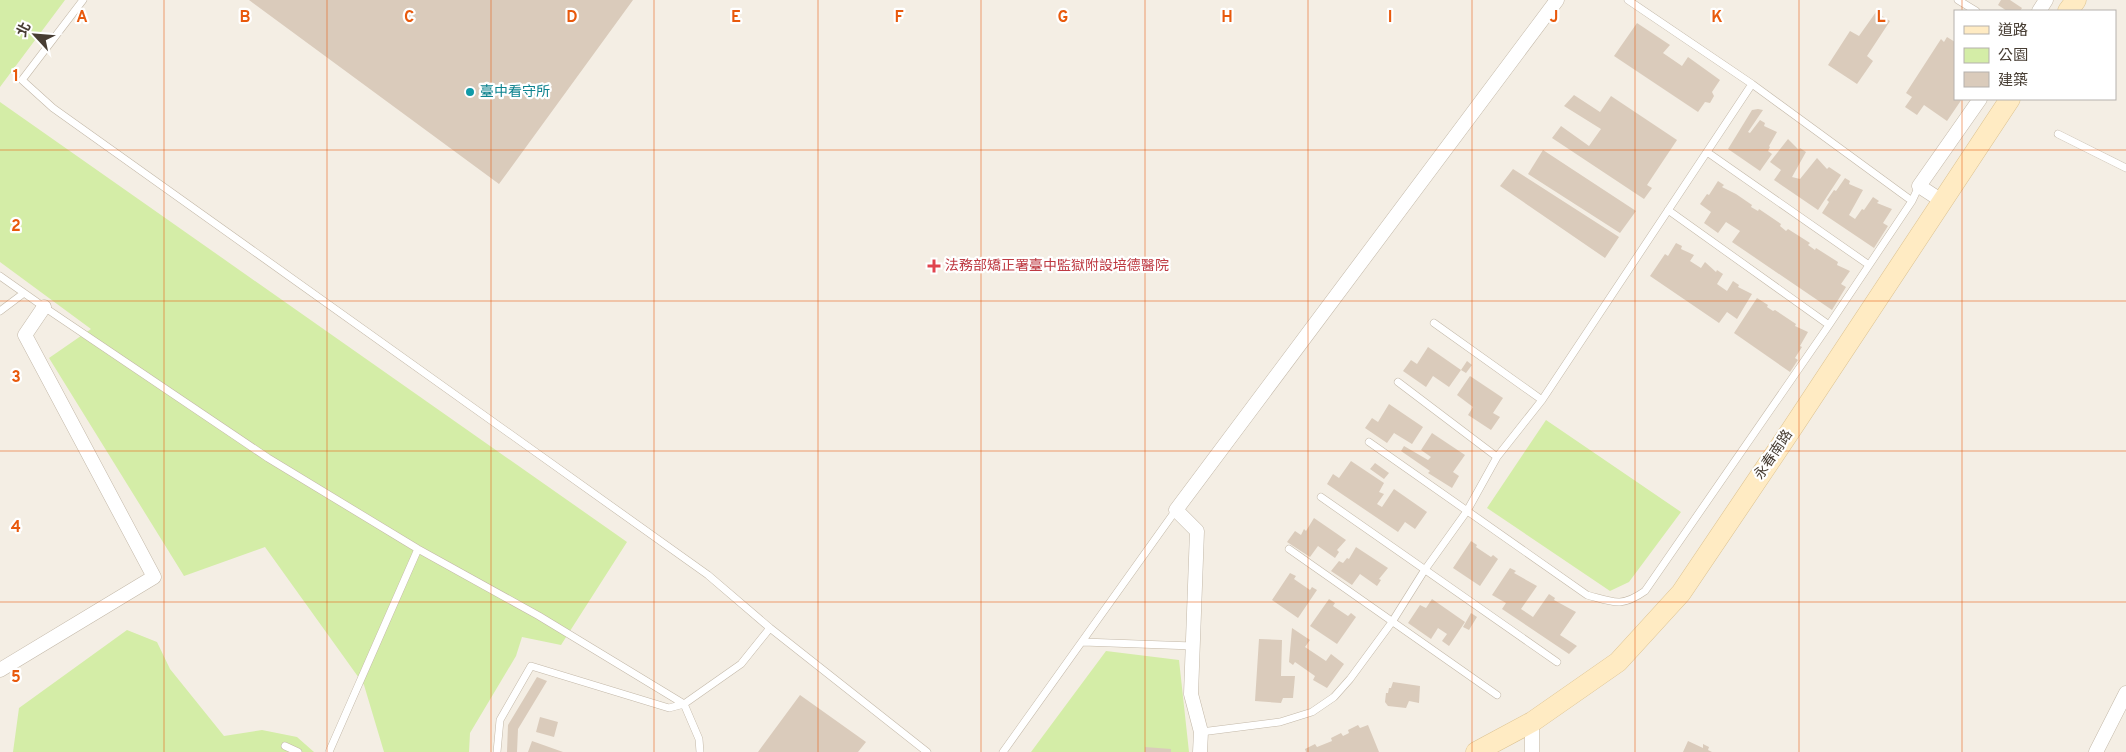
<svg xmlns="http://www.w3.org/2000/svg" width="2126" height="752" font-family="Overpass,'Noto Sans TC',sans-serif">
<rect width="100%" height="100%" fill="#f4eee4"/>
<path fill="#d4eda7" d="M0,0h65l-65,87z
M0,102l627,440 -66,103 -39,-8 -6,19 -46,77 -1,19h-85l-20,-67 -99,-138 -81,29 -135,-218 42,-29 -91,-67z
M1546,420l135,92 -52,70 -19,9 -123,-83z
M127,630l30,12 13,27 54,67 38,-6 35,7 17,15h-301l6,-44z
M1106,651l73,9 10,92h-158z"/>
<path fill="#dacbbb" d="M249,0h384l-134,184z
M2001,0h9l12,8 -2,3h-13l-9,-6z
M1876,12l14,9 -23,35 6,5 -16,23 -29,-19 22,-34 9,5z
M1637,23l33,22 -7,8 19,13 6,-9 32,23 -8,12 2,4 -4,7 -5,-1 -7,10 -84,-56z
M1947,37l8,5v57h7l-15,22 -23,-16 -7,10 -12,-8 7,-10 -6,-4 35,-54 3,3z
M1574,95l26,17 11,-16 66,44 -30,45 5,3 -8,11 -92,-61 9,-12 28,20 12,-17 -37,-23z
M1758,109l5,1 -15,22 2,1 10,-13 5,3 -1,3 13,6 -8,14 1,1 -2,4 4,3 -12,17 -32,-22 24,-39z
M1788,139l11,11 1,-2 6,4 -14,25 8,2 17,-21 10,11 2,-2 12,8 -23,35 -44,-30 7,-10 -11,-8z
M1543,150l93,61 -16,22 -92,-59z
M1513,169l106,68 -14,21 -105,-72z
M1845,178l5,3 -1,3 14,6 -14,25 6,4 7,-10 2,1 9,-13 6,4 -2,2 15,6 -9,14 5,3 -14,22 -52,-35 7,-11 -2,-2 7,-10 2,1z
M1718,181l6,4 -2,2 14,7 16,11 -1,2 7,4 1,-2 22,15 -1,2 6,5 2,-2 22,14 -2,2 7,5 1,-2 22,14 -1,3 13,6 -9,13 5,3 -14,23 -100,-68 8,-11 -14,-9 -8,11 -14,-10 7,-11 -11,-8 7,-10 2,1z
M1676,243l6,3 -1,3 13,6 -4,6 11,7 4,-6 11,10 1,-2 6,4 -6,10 10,7 6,-10 6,4 -1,2 14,7 -15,25 -10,-7 -8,11 -69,-47 15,-22 3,2z
M1757,298l11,7 -1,2 6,4 2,-1 21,14 -1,2 13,6 -8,14 2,1 -7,11 3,2 -8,12 -56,-39z
M1428,347l33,23 -12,17 -16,-11 -7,11 -23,-16 8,-11 6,4z
M1467,361l5,4 -6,8 -5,-3z
M1470,376l33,22 -10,15 7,4 -9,13 -23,-15 5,-8 -16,-12z
M1389,404l34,23 -11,17 -18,-11 -7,10 -22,-15 7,-10 6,4z
M1432,433l33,22 -12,17 6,4 -7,12 -24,-15 2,-2 -29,-20 3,-5 24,14 3,-3 -10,-7z
M1351,461l33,22 -5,9 5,2 -7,10 5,3 12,-18 33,23 -12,17 -10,-7 -7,10 -71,-48 6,-10 6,4z
M1375,463l14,10 -5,6 -14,-10z
M1314,518l32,22 -9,10 2,2 -4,6 -17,-12 -8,11 -23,-15 8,-11 6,4 3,-6 2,2z
M1471,541l6,4 -1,2 15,10 2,-2 5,4 -18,27 -27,-18z
M1356,547l32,21 -9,11 2,1 -4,6 -17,-12 -8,11 -21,-14 8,-10 4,2 4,-5 2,1z
M1510,568l6,3 -2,2 23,13 -16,23 12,8 16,-23 6,4 -1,2 22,12 -16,23 17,11 -8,8 -67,-45 4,-6 -14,-8z
M1290,573l6,3 -2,3 16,11 2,-3 5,3 -19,28 -26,-18z
M1329,599l6,4 -2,3 15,10 3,-3 5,4 -19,27 -27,-18z
M1432,599l33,23 -16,24 -7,-5 5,-7 -9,-6 -7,11 -23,-16 12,-18 6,3z
M1471,613l6,4 -8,13 -6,-3z
M1292,628l18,12 -5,7 21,14 5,-7 13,10 -17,24 -14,-8 2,-4 -20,-14 -2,3 -4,-3z
M1259,639l23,1 -1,36h14l-2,22h-10l-2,5 -26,-2z
M537,677l10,4 -29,48 -1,23h-10l1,-27z
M1393,682l27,4 -1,17 -10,-2 -3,7 -18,-2 -3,-4 1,-9h2l1,-5h2z
M800,695l66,47 -8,10h-100z
M540,717l18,5 -4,15 -18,-5z
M1358,725l2,3 8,-3 11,27h-73l-1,-3 10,-5 2,3 15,-6 -1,-3 10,-5 2,3 6,-3 -1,-3z
M532,741l31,11h-35z
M1688,741l15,7v-4l6,3 -1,3 4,2h-29z
M1145,747l26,2v3h-26z"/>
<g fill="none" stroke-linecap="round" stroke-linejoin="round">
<g stroke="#c3b8a8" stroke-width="8">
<path id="lane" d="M83,0l-61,80 31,28 655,467 62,53 157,124
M1628,0l124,84 160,117
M1958,0l18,11
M2058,134l68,34
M1707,152l162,113
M1668,210l161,115
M0,276l44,31 224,151 150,91 121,67 145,88 15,35 1,13
M0,311l24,-18
M1434,323l108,77
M1398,382l99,75
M1369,442l218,153c26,7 34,13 58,-4l184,-266 83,-124 7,-15
M1321,497l236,165
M1289,549l208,146
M1083,642l110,4
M1201,732l79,-10 32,-10 22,-15 16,-18 42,-57 32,-51 43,-60 30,-54 45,-57 210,-316
M285,746l13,6
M329,752l89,-203
M497,752l3,-32 31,-54 138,42 15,-4 57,-40 29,-36
M1003,752l173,-242"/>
</g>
<g stroke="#c3b8a8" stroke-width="15">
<path id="street" d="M2039,11l7,-11
M1942,201l-23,-15 61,-87
M0,670l154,-93 -129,-242 19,-28
M1532,722v30
M1200,752l1,-20 -10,-38 6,-163 -21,-21 381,-510
M2096,752l30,-59"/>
</g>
<g stroke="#dcc290" stroke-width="21">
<path id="secondary" d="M2068,11l8,-11
M1476,752l56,-30 86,-60 63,-69 108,-160 221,-334"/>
</g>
<use href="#lane" stroke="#fff" stroke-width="7"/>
<use href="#street" stroke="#fff" stroke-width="14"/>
<use href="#secondary" stroke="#ffebc3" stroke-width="20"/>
</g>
<path fill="none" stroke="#e8590c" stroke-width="1" stroke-opacity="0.55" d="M164,0v752M327,0v752M491,0v752M654,0v752M818,0v752M981,0v752M1145,0v752M1308,0v752M1472,0v752M1635,0v752M1799,0v752M1962,0v11M1962,99v653M0,150h2126M0,301h2126M0,451h2126M0,602h2126"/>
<circle fill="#0f9aa8" stroke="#fff" stroke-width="2" cx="470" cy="92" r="5"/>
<path fill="#e0444e" stroke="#fff" stroke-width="2" d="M931.5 258.5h5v5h5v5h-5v5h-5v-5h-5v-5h5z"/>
<g text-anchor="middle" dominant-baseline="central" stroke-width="4.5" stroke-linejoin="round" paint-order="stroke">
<g font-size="14" fill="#0d838f" stroke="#fff" text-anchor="start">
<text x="480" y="92">臺中看守所</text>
</g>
<g font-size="14" fill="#be3a42" stroke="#fff" text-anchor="start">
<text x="945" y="266">法務部矯正署臺中監獄附設培德醫院</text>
</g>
<g font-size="14" fill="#473d33" stroke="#fff">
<text transform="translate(1774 455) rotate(-56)">永春南路</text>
</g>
</g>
<g font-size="16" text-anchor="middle" font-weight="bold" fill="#e8590c" stroke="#fff" stroke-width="4.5" stroke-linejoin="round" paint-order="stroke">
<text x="82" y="22">A</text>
<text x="245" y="22">B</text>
<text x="409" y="22">C</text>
<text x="572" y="22">D</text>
<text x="736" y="22">E</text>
<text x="899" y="22">F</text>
<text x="1063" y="22">G</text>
<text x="1227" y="22">H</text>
<text x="1390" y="22">I</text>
<text x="1554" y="22">J</text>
<text x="1717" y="22">K</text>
<text x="1881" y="22">L</text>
<text x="16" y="81">1</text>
<text x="16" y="231">2</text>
<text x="16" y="382">3</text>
<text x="16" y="532">4</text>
<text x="16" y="682">5</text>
</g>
<rect x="1954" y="10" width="162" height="90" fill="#ffffff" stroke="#b5b1ad"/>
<rect x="1964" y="26" width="25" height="8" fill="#ffebc3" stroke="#b5b1ad"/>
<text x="1998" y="35" font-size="15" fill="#473d33">道路</text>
<rect x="1964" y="48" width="25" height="15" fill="#d4eda7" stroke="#b5b1ad"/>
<text x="1998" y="60" font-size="15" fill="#473d33">公園</text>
<rect x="1964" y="72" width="25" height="15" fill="#dacbbb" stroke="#b5b1ad"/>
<text x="1998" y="85" font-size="15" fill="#473d33">建築</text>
<g transform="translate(35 35) rotate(296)" stroke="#ffffff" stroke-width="4" paint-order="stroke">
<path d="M0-4L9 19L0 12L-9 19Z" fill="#473d33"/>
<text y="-8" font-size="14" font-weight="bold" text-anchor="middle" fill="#473d33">北</text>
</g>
</svg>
